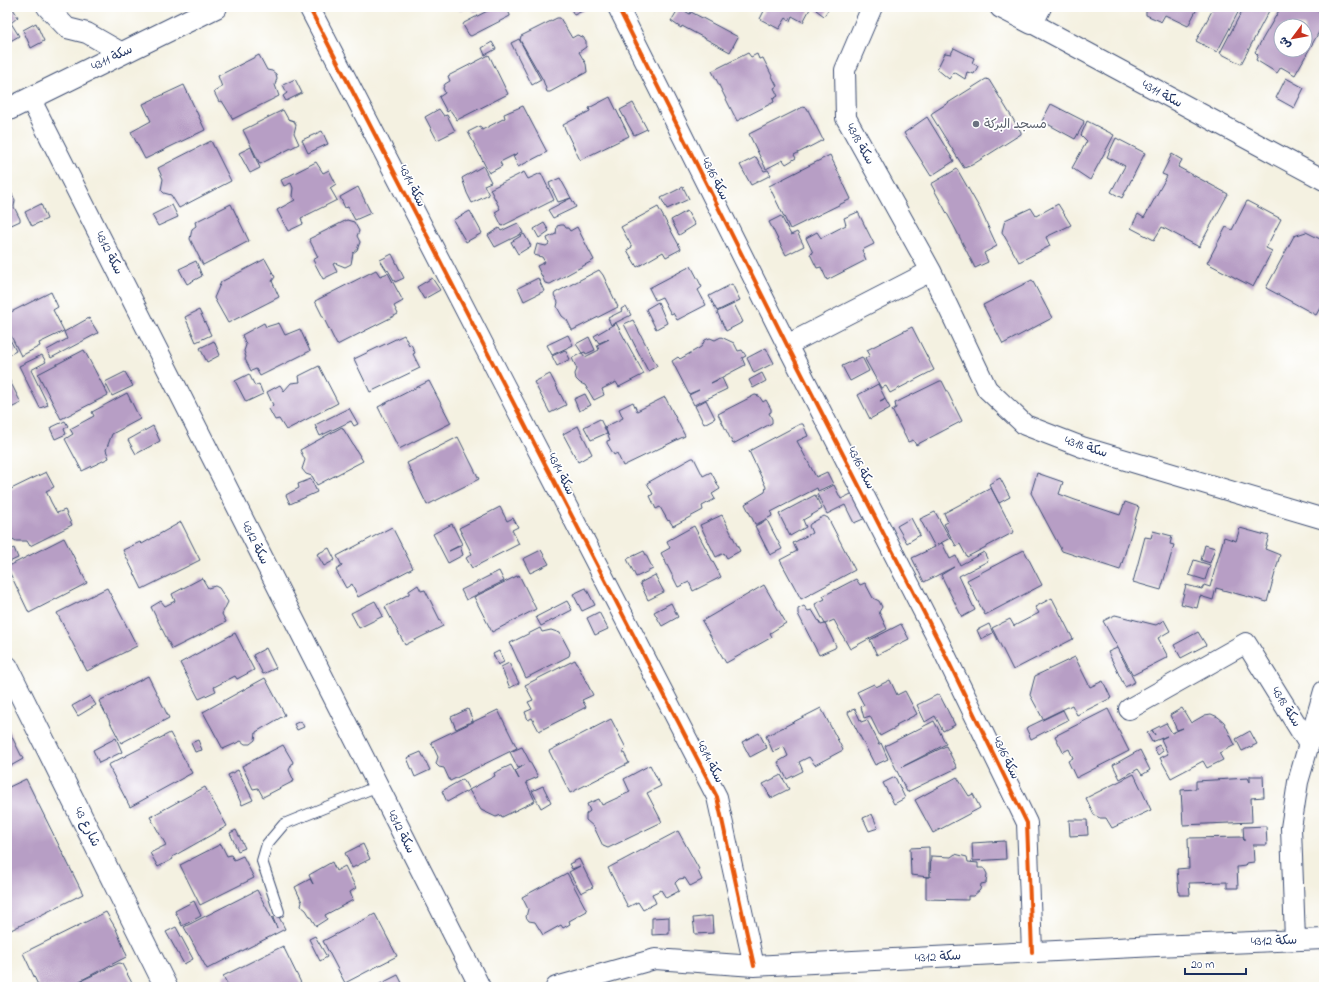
<svg xmlns="http://www.w3.org/2000/svg" width="1331" height="994" font-family="'Indie Flower','Playpen Sans Arabic',sans-serif">
<rect width="100%" height="100%" fill="#fff"/>
<filter id="ink" filterUnits="userSpaceOnUse"><feTurbulence type="fractalNoise" baseFrequency=".025" numOctaves="2"/><feDisplacementMap in="SourceGraphic" scale="8" xChannelSelector="R" yChannelSelector="G"/><feConvolveMatrix kernelMatrix="1 2 1 2 8 2 1 2 1" color-interpolation-filters="sRGB"/></filter>
<filter id="wash" filterUnits="userSpaceOnUse"><feTurbulence type="fractalNoise" baseFrequency=".012" numOctaves="4" result="noise"/><feDisplacementMap in="SourceGraphic" scale="16" xChannelSelector="R" yChannelSelector="G"/><feGaussianBlur stdDeviation="0.9" result="paint"/><feColorMatrix in="noise" values="0 0 0 0 0 0 0 0 0 0 0 0 0 0 0 0 0 1.4 0 .05"/><feComposite in="paint" operator="in"/></filter>
<g filter="url(#wash)">
<rect width="100%" height="100%" fill="#f4f1e1"/>
<g id="blocks">
<path fill="#b79ec5" fill-rule="evenodd" d="M7,7h5l6,10 -7,6 8,13 -12,7z
M458,7h11l-9,4z
M471,7h21l-6,3 -2,-2 -10,4z
M495,7h11l4,8v1l-39,20 -2,-1 -6,-10 1,-2z
M570,7h21l-17,8z
M766,7h45l-8,15 -11,-6 -2,5 -4,-3 -7,11 -19,-10z
M818,7h12l-6,9 -8,-6z
M1148,7h50l-10,19 -23,-11 -4,7 -1,-1 -14,-6v-3z
M1214,7h27l-24,45 -21,-11z
M1244,7h27l-30,57 -21,-11z
M1281,7h31v1l12,7v8l-29,52 -14,-8 -4,6 -21,-13 2,-5 -3,-3zM1281,26h24v24h-24z
M679,8l11,6 1,-2 47,25 -8,15 -48,-26 -1,2 -10,-7z
M557,18h3l12,20 5,-3 6,2 3,4v6l-7,5 7,12 1,8 -37,20h-3l-4,-12 -23,-40 1,-4z
M36,23l8,18 -13,7 -8,-18z
M519,39l22,41 -9,5 -21,-42z
M492,42l4,7 -11,6 -3,-7z
M954,48l20,10 -2,5 6,3 -4,8 -7,-2 -2,7 -11,-7 -5,7 -12,-10 8,-16 6,1z
M748,53l3,4 6,-3 2,5 4,-1 14,28 -3,2 4,8 -5,3 1,3 -37,19 -25,-50z
M259,55l8,15 5,1 4,3 1,4 -2,7 4,11 -46,23 -11,-18 -3,1 -5,-10 8,-5 -4,-11z
M489,55l19,39 -51,26 -7,-10 -3,2 -8,-15 6,-4 -2,-5 2,-4 5,-3 -2,-5z
M1286,78l18,10 -10,20 -18,-10z
M295,79l7,14 -16,8 -3,-5 4,-3 -4,-8z
M986,79l3,1 32,52v2l-49,31 -8,3 -33,-53 1,-2z
M184,85l21,45 -60,29 -14,-27 20,-11 -8,-17z
M610,97l19,39 -49,24 -17,-35 27,-14 -1,-3z
M633,103l14,26 -13,6 -14,-25z
M1051,104l33,17 -1,4 -8,14 -33,-18z
M523,106l24,46 -29,15 -5,-11 5,-3 -18,9 2,4 -13,7 -21,-41 12,-6 2,4 23,-12 -1,-4z
M803,107l4,1 16,32 -29,15 2,3 -10,6 -3,-4 -17,9 -17,-35z
M439,109l5,7 3,-1 8,16 -18,9 -12,-23z
M283,110l5,9 6,2 2,4 -2,8 5,11 -39,20 -17,-34z
M927,117l27,44 -23,15 -27,-43z
M1087,121l27,14 -24,45 -18,-12 15,-27 -6,-6z
M322,131l6,13 -20,9 -6,-13z
M1116,138l29,15 -23,45 -11,-6 14,-26 -18,-9z
M211,141l20,40 -52,27 -8,-13 -7,-2 -3,-3 2,-11 -5,-11z
M251,147l9,21 -10,5 -11,-20z
M1172,154l10,6 -4,7 50,27 -29,53 -37,-20 -8,13 -23,-12 7,-14 6,4 23,-42 -5,-2z
M830,155l21,44 -61,30 -21,-43z
M756,157l8,14 4,-1 3,5 -20,10 -11,-20z
M316,162l7,11 6,-3 7,14 -6,4 7,12 -36,18 2,6 -15,7 -11,-21 18,-10 -3,-4 1,-8 -2,-5 -7,3 -3,-6z
M483,166l8,16 -7,3 5,10 -17,8 -5,-10 -5,-15z
M957,169l23,40 17,37 -13,7 4,9 -13,6 -20,-40 -24,-44z
M524,172l4,7 13,-6 13,27 -52,26 -7,-14 5,-3 -10,-20z
M560,178l11,20 -13,4 -9,-19z
M358,187l13,26 -16,7 -7,-13 -3,1 -5,-11z
M683,187l6,12 -22,10 -6,-11z
M12,194l3,6 -1,7 6,12v2l-13,6v-32z
M571,198l5,9 -23,11 -5,-8z
M1247,201l34,18 -15,29 6,3 -19,36 -46,-24 19,-36 6,3z
M41,204l6,15 -15,7 -7,-14z
M231,204l18,37 -46,24 -13,-26 2,-10 4,-3 -1,-4z
M1058,204l13,21 -25,12 4,9 -31,16 -17,-30 3,-12 26,-12 5,8z
M172,205l6,12 -20,9 -6,-11z
M658,207l23,42 -15,8 -3,-5 -26,15 -10,-17 5,-3 -11,-20z
M470,211l12,22 -16,9 -13,-22z
M687,211l8,14 -16,10 -8,-15z
M858,212l16,32 -12,6 4,10 -39,20 -6,-13 -4,1 -7,-14 3,-1 -7,-15 11,-6 4,6 25,-13 -2,-7z
M781,216l10,19 6,-3 7,14 -18,9 -17,-33z
M347,220l7,2 5,9 -2,5 3,6 -3,8 -4,3 -2,11 -6,3 -10,-4 -2,1 4,8 -14,7 -10,-19 5,-3 -9,-18z
M518,223l5,10 -28,14 -7,-12 11,-7 2,3z
M544,223l5,8 -10,7 -5,-9z
M561,225h3l2,3h2l2,3 7,-4 17,33 -44,24 -5,-1 -8,-17 8,-4 -3,-5 -8,-2 3,-11 9,2 3,-2 -2,-6 9,-4 1,-8z
M1306,232l18,9v60l-8,14 -50,-27 28,-52z
M524,234l7,12 -13,8 -7,-12z
M392,254l12,24 -9,4 -7,-12 -1,1 -7,-11z
M265,259l10,18 -3,4 7,16 -51,26 -14,-25 7,-16z
M196,261l6,15 -15,8 -8,-15z
M691,266l11,21 -4,3 8,15 -29,15 -4,-7 -2,1 -9,-17 -7,3 -6,-12z
M376,270l4,6 8,-3 15,28 -9,5 4,8 -61,31 -22,-44z
M599,270l4,5 15,32 -45,23h-1l-5,-10 -5,-4 -5,-9 1,-5 -4,-7 1,-2z
M432,278l8,12 -16,9 -7,-12z
M538,278l6,13 -20,10 -6,-13z
M1032,280l20,38 -49,26 -20,-39z
M732,284l8,16 -23,11 -8,-15z
M51,292l7,15 -5,3 11,21 -25,12 1,3 -19,10 -14,-28v-14z
M658,302l9,21 -11,6 -10,-20z
M734,304l9,18 -17,9 -9,-19z
M626,306l5,9 -20,10 -3,-7 14,-7 -1,-2z
M199,310l12,25 -15,7 -11,-25z
M89,318l9,15 -47,25 -4,-8 20,-11 -3,-7z
M633,320l24,46 -9,5 -24,-47z
M264,323l2,4 13,-4 6,12 15,-6 10,22 -50,25 -4,-7 -5,2 -6,-12 1,-2 -2,-6 2,-6 -4,-10z
M616,323l28,51 -25,13 -3,-5 -14,7 2,6 -10,5 -9,-15 -5,-2 -4,-4 -1,-5 2,-5 -5,-11 10,-5 3,4 14,-7 -2,-5 12,-6 -10,4 -5,-7z
M912,327l22,43 -44,23 -4,-7 -5,2 -16,-29 5,-4 -3,-5z
M7,334l9,17 -9,5z
M404,335l5,10 2,-1 4,9 -2,1 7,14 -50,24 -16,-33z
M568,335l5,10 -21,10 -5,-10z
M589,337l6,13 -9,4 -1,-2 -3,1 -6,-9z
M721,337l13,6 4,8 4,-1 4,6 -4,2 3,7 -34,18 11,-5 5,11 -33,16 -5,-10 10,-5 -10,4 -17,-33 6,-4 2,2 21,-12 4,-7 5,-2 5,2z
M214,341l6,14 -13,7 -7,-14z
M766,348l8,15 -20,10 -7,-15z
M84,350l24,45 -47,24 -23,-45z
M565,350l5,9 -13,7 -5,-10z
M42,355l4,7 -15,8 17,35 -8,3 -21,-42z
M862,357l7,14 -19,10 -8,-15z
M319,366l19,37 -52,27 -7,-11 -4,1 -6,-11 4,-4 -6,-13 13,-7 4,6 7,-8 9,-1 -1,-6z
M125,372l8,14 -21,10 -7,-14z
M762,373l4,8 -13,7 -4,-8z
M249,374l6,12 4,-2 4,10 -17,8 -11,-21z
M550,374l16,31 -16,8 -16,-31z
M7,375l14,28 -14,7z
M429,381l22,42 -52,26 -21,-42z
M940,381h2l20,40 -46,24 -3,-5 -5,2 -16,-32 4,-2 -1,-5z
M878,384l7,14 -5,3 5,-2 5,9 -20,11 -12,-24z
M127,393l13,26 -28,15 -6,16 3,8 -27,13 -17,-32 8,-5 -3,-5 24,-13 -2,-4z
M585,394l6,11 -12,6 -5,-12z
M755,395l4,1 4,6 3,-2 5,9v3l-2,1 3,6v4l-39,21 -15,-30z
M665,397l20,39 -62,30 -6,-13 -3,2 -7,-12v-2l3,-1 -5,-13 18,-9 -4,-9 14,-7 4,9z
M706,400l9,18 -11,6 -9,-18z
M349,408l9,16 -4,2 -3,-5 -31,15 -5,-11z
M600,419l7,14 -16,7 -7,-13z
M65,421l3,5 -4,3 2,5 -11,5 -5,-11z
M800,424h3l5,12 -11,5 19,36 11,-5 6,12 -15,7 -1,-3 -46,24 1,4 -15,8h-2l-10,-20 20,-12 1,-5 -17,-36z
M153,426l7,15 -24,13 -8,-14z
M578,426l14,28 -14,8 -15,-28z
M342,427l21,34 -46,24 -5,-9 -6,-2 -4,-5 3,-9 -5,-10z
M458,437l21,42 -52,26 -20,-42z
M692,458h2l9,18 8,-4 9,17 -8,5 3,5 -13,7 1,4 -30,16 -4,-6 -1,1 -8,-14 -4,2 -6,-13 3,-2 -6,-11z
M46,472l8,15 -8,4 5,11 6,11 8,-3 7,15 -42,21 -3,-5h-11l-5,-3 -4,-7v-40z
M1037,473l26,9 -4,12 16,6 45,15 5,-13 14,5 -19,63 -58,-19 -31,-58z
M1000,478l10,19 -11,6 -10,-19z
M311,479l6,13 -27,12 -4,-9 13,-7 -1,-4z
M834,485l7,14 14,-7 13,25 -14,6 -9,-18 -18,9 -10,-20z
M991,488l23,44 -47,25 -7,-13 -4,2 -5,-9 -7,-13 4,-2 -4,-9z
M815,495l7,14 -19,11 3,7 -16,9 -11,-22z
M500,507l7,14 6,-3 5,9 -6,3 7,14 -47,24 -6,-10 6,-4 -13,-26z
M935,512l15,26 -13,7 5,-2 8,16 6,-3 4,9 24,-13 4,9 -29,15 16,34 -11,6 -2,1 -21,-42 13,-8 -30,15 -12,-24 23,-11 -15,-28z
M722,515l18,36 -13,7 -3,-5 -8,4 -16,-32z
M824,516l4,2 27,52 -54,29 -21,-39 17,-9 -4,-8 19,-10 -3,-7 1,-2z
M911,518l9,17 -13,8 -10,-17z
M767,520l15,29 -12,6 -15,-29z
M181,522l19,38 -58,29 -19,-39 17,-8 2,2z
M452,524l10,20 -13,7 11,-5 3,9 -15,8 -15,-29z
M694,526l27,51 -28,14 -4,-9 -11,5 -17,-34 9,-5 -3,-7z
M392,527l21,41 -55,29 -6,-13 -6,4 -10,-18 6,-4 -5,-10z
M1240,528l29,8 -4,13 15,6 -13,47 -51,-14 -3,12 -13,-4 -3,12 -16,-4 5,-19 16,4 2,-4 6,2 14,-50 12,4z
M1153,531l19,5 -2,8 4,1 -13,45 -28,-8 12,-45 6,1z
M64,538l23,45 -58,30 -22,-46z
M1205,545l10,3 -5,15 -9,-3z
M14,548l4,10 -11,5v-12z
M329,548l6,12 -11,6 -7,-12z
M541,550l8,14 -19,9 -7,-14z
M1024,550l18,35 -57,30 -18,-35z
M644,551l9,18 -17,8 -9,-18z
M1194,560l16,5 -5,15 -16,-5z
M499,571l5,10 -38,19 -5,-10z
M519,575l17,34 -44,23 -18,-35z
M655,575l9,17 -16,8 -8,-17z
M202,578l6,10 7,-2 4,2 9,14 -6,12 4,8 -54,27 -21,-42 10,-6 4,5 10,-5 -3,-7z
M856,579l4,6 5,-2 8,15 6,3 3,6 -3,5 8,17 -37,20 -16,-29 -9,4 -10,-20 10,-5 -2,-3z
M418,585l3,6 4,-1 18,36 -38,19 -20,-38 24,-13v-3z
M764,585l22,38 -16,10 2,4 -46,26 -24,-42z
M107,588l30,58 -50,25 -30,-58z
M586,588l9,17 -13,6 -9,-17z
M1052,598l21,41 -60,31 -21,-42 18,-9 4,7 25,-13 -4,-6z
M375,601l8,15 -24,12 -8,-15z
M567,601l5,9 -31,16 -5,-9z
M671,603l7,14 -16,9 -8,-14z
M804,606l4,5 4,-1 9,15 4,-1 11,22 -1,2 -16,7 -21,-41v-5z
M599,612l9,17 -13,6 -8,-17z
M1115,615l41,10 8,-5 6,11 -12,7 10,19 -35,18 -30,-54z
M901,624l8,15 -32,16 -7,-15z
M989,624l4,9 -12,6 -4,-9z
M540,628l2,4 9,-2 9,3 10,19 -1,4 -43,22 -16,-35z
M1198,632l8,13 -25,13 -7,-13z
M235,633l19,37 -17,9 -2,-3 -21,11 2,4 -17,8 -19,-36z
M266,648l10,20 -13,6 -10,-19z
M1117,648l18,34 -10,5 -17,-35z
M499,651l5,11 -6,3 -5,-11z
M1075,657l15,30 13,-6 8,17 -34,17 -5,-10 -29,14 -13,-24 5,-19z
M575,660l18,35 -11,5 4,7 -47,24 -7,-13 -4,2 -3,-8 7,-3 -4,-7 5,-2 -8,-15z
M509,663l10,20 -9,5 -9,-21z
M148,676l21,42 -48,25 -22,-42z
M265,678l20,37 -29,17 -1,8 -5,4h-5l-4,-3 -18,8 -20,-37z
M890,680l7,15 8,-4 12,23 -21,11 1,2 -17,9 -10,-20 -6,2 -3,-11 3,-2 -7,-13 17,-8 2,3z
M939,694l16,31 -12,6 -8,-15 -10,6 -8,-17z
M90,696l6,9 -18,11 -6,-10z
M821,708l22,42 -28,15 -6,-8 -10,5 4,9 -16,8 -9,-17 10,-6 -4,-9 -11,5 -7,-16z
M1182,708l9,15 14,-8 6,-1 7,3 6,5 11,23 -16,8 4,7 -16,8 -4,-7 -32,17 -11,-20 8,-4 -7,-15 6,-3 -15,6 -5,-9 5,-3 3,5 -3,-5 14,-7 6,10 11,-5 -6,2 -7,-15z
M468,709l5,12 -17,8 -5,-12z
M855,709l6,13 6,-2 12,23 -1,2 3,-2 7,16 -13,6 -27,-52 1,-2z
M1108,709l21,42 -53,27 -8,-17 5,-3 -4,-9 -6,3 -8,-16z
M498,710l19,38 -67,33 -6,-13 -5,-1 -3,-3 2,-7 -7,-15z
M1063,710l5,10 -37,19 -5,-11z
M611,719l15,29 -3,3 6,12 -59,30 -21,-42z
M301,721l3,6 -7,3 -3,-6z
M934,721l12,23 -44,23 44,-21 11,22 -50,24 -22,-46z
M7,727l16,32 -16,9z
M1250,731l7,13 -15,7 -6,-12z
M170,733l22,40 -62,34 -22,-42z
M759,733l8,15 -17,9 -8,-15z
M116,738l6,14 -23,11 -6,-13z
M198,740l4,10 -7,2 -4,-9z
M283,745l10,17 -4,8 5,11 -31,16 -5,-9 -5,1 -11,-23z
M1159,745l4,6 -5,4 -4,-7z
M522,747l16,30 -12,5 9,19 -33,16 -1,-2 -5,2 -15,-7 -12,-20 -22,12 -5,-11 21,-12 6,11 26,-14 -1,-3 17,-8 8,14 -4,-8 10,-6 -7,3 -8,-16z
M1140,750l10,20 -8,5 -4,-6 -18,10 -7,-14z
M421,752l9,18 -15,7 -8,-19z
M650,765l11,21 -14,7 15,29 -54,26 -5,-2 -9,-19 -8,-7v-6l4,-3 -3,-7 12,-5 3,6 28,-13 -6,-13z
M238,770l15,30 -11,5 -14,-30z
M1134,774l17,36 -39,18 -6,-10h-6l-6,-3 -8,-17z
M781,775l8,14 -18,9 -8,-14z
M1250,776h13l1,21 -13,1 1,24 -69,3 -2,-35 15,-1v-8l52,-3 2,4z
M895,777l10,21 -11,6 -11,-21z
M957,777l12,19 4,-2 7,14 -47,25 -18,-33z
M26,779l57,115 -72,36 -4,-8v-134z
M543,786l8,16 -10,6 -9,-17z
M205,787l22,39 -55,31 1,2 -15,8 -8,-14 16,-8 -16,-28z
M872,814l6,14 -9,3 -6,-13z
M1069,820h18l1,15 -18,1z
M1266,826l1,19h-14l1,17 -8,1 -1,3 -8,1 1,21h-11v-6l-38,1 1,12h-11l-2,-26 12,-1 -1,-30 55,-1 1,4 -1,-14z
M236,830l9,18 -7,3 -8,-18z
M678,831l21,38 -1,2 4,9 -12,6 -5,-8 -6,1 -4,4 4,8 -13,7 -5,-8 -9,4 4,9 -13,7 -5,-8 -10,5 -20,-39z
M1005,841l1,18 -33,2 -1,-18z
M221,844l6,12 4,-1 3,5 9,-4 11,22 -54,27 -20,-40z
M363,844l7,15 -18,9 -7,-15z
M929,847v30l-18,-2 -1,-27z
M955,854l12,3 1,5 10,1v5h6l3,6 -1,9 -5,1 -1,6 -7,6h-5v4l-42,-1v-22h4l1,-21 20,1z
M579,859l14,28 -12,6 -12,-21 11,-6 -8,3 -3,-5z
M332,862l4,9 9,-5 11,22 -6,4 3,8 -28,15 2,4 -11,7 -10,-16 -5,-4 1,-4 -7,-15 15,-8 3,5 -4,-9z
M567,873l20,38 -18,10 1,3 -7,4 -2,-3 -18,10 -8,-13 -6,-1 -3,-4 2,-8 -6,-12z
M257,890l20,38 -4,-10 5,-3 7,14 -78,40 -23,-42z
M194,901l7,15 -19,10 -7,-15z
M106,912l10,17 11,27 -1,1 -54,28 47,-22 3,1 12,23h-95l-16,-34z
M375,914l22,42 -52,27 -22,-42z
M712,916l1,17 -18,1 -2,-16z
M669,917v17l-17,1v-17z
M176,927l17,32 -9,5 -18,-32z
M315,936l12,21 -7,4 -11,-22z
M283,946l20,41h-74l-6,-11z
M398,975l6,12h-30z"/>
</g>
</g>
<g filter="url(#ink)">
<use href="#blocks" fill-opacity="0" stroke="#3c4c72" stroke-width="1"/>
<g fill="none" stroke-linecap="round" stroke-linejoin="round">
<g stroke="#3c4c72" stroke-width="12">
<path id="lane" d="M279,912l-17,-51 5,-17 17,-20 94,-38"/>
</g>
<g stroke="#3c4c72" stroke-width="22">
<path id="street" d="M47,7l20,21 20,5 35,20
M309,7l408,790 37,169
M618,7l169,338 152,297 88,181 5,129
M872,7l-27,63 1,48 85,153 56,118 38,36 57,22 242,72
M1032,23l292,157
M30,98l450,889
M787,345l144,-74
M1129,709l117,-66 62,100
M1295,940l-4,-112 7,-46 26,-91
M556,987l99,-28 99,7 402,-20 168,-7"/>
</g>
<g stroke="#3c4c72" stroke-width="24">
<path id="secondary" d="M1001,7l31,16 8,-16
M7,110l209,-103
M7,667l159,320"/>
</g>
<use href="#lane" stroke="#fff" stroke-width="10"/>
<use href="#street" stroke="#fff" stroke-width="20"/>
<use href="#secondary" stroke="#fff" stroke-width="22"/>
<g stroke="#fff" stroke-width="6">
<path id="cycleway" d="M309,7l408,790 37,169
M618,7l169,338 152,297 88,181 5,129"/>
</g>
<use href="#cycleway" stroke="#e8590c" stroke-width="4"/>
</g>
</g>
<circle fill="#6b7280" stroke="#fff" stroke-width="1.5" cx="976" cy="124" r="4"/>
<g text-anchor="middle" dominant-baseline="central" stroke-width="3.5" stroke-linejoin="round" paint-order="stroke">
<g font-size="13" fill="#1b2f5e" stroke="#fff">
<text transform="translate(112 58) rotate(-26)">سكة 4311</text>
<text transform="translate(1162 94) rotate(28)">سكة 4311</text>
<text transform="translate(860 144) rotate(61)">سكة 4318</text>
<text transform="translate(715 179) rotate(63)">سكة 4316</text>
<text transform="translate(412 186) rotate(63)">سكة 4314</text>
<text transform="translate(109 253) rotate(63)">سكة 4312</text>
<text transform="translate(1086 447) rotate(18)">سكة 4318</text>
<text transform="translate(861 468) rotate(63)">سكة 4316</text>
<text transform="translate(561 474) rotate(63)">سكة 4314</text>
<text transform="translate(255 543) rotate(63)">سكة 4312</text>
<text transform="translate(1286 707) rotate(58)">سكة 4318</text>
<text transform="translate(1006 758) rotate(64)">سكة 4316</text>
<text transform="translate(710 762) rotate(63)">سكة 4314</text>
<text transform="translate(87 827) rotate(63)">شارع 43</text>
<text transform="translate(401 832) rotate(63)">سكة 4312</text>
<text transform="translate(1274 941) rotate(-2)">سكة 4312</text>
<text transform="translate(938 957) rotate(-3)">سكة 4312</text>
</g>
<g font-size="13" fill="#5b616d" stroke="#fff" text-anchor="start">
<text x="984" y="124">مسجد البركة</text>
</g>
</g>
<rect width="1331" height="994" fill="none" stroke="#fff" stroke-width="24"/>
<g transform="translate(1293 38) rotate(238)"><circle r="19" fill="#ffffff" stroke="#a4acbf"/>
<path d="M0-3L7 15L0 10L-7 15Z" fill="#c8321e"/>
<text y="-6" font-size="11" font-weight="bold" text-anchor="middle" fill="#1b2f5e">ش</text>
</g>
<path d="M1185 968v6h61v-6" fill="none" stroke="#1b2f5e" stroke-width="2"/>
<text x="1191" y="968" font-size="12" fill="#1b2f5e" stroke="#ffffff" stroke-width="3" paint-order="stroke">20 m</text>
</svg>
